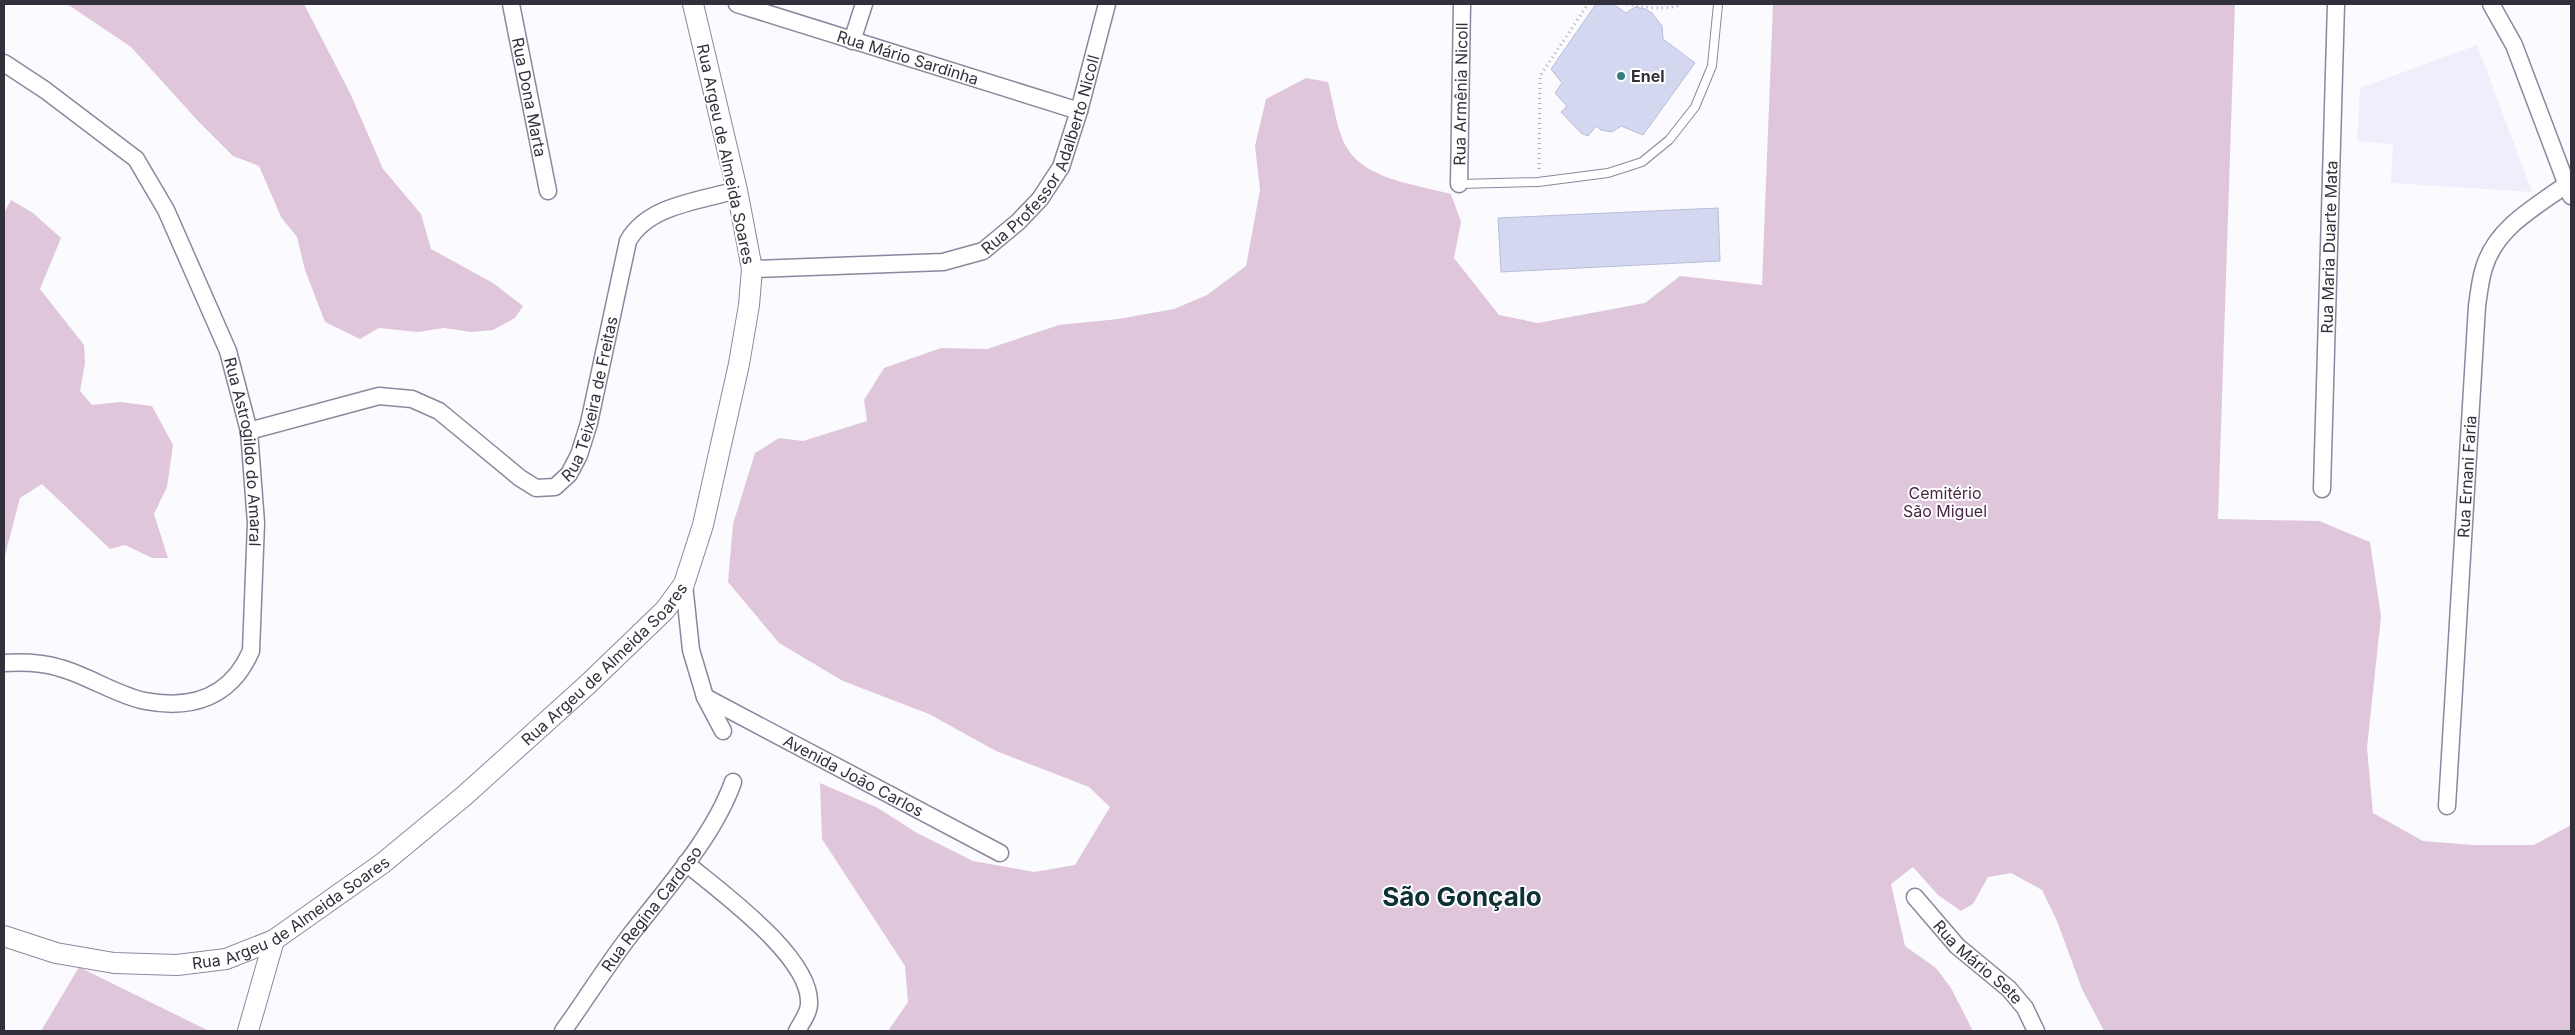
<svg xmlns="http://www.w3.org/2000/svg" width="2575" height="1035" font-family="Inter,sans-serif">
<rect width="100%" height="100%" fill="#fbfaff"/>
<path fill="#f0eefb" d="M2477,45l55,147 -141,-9 2,-39 -36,-3 3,-53z"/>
<path fill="#e0c6db" d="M67,4h237l47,91 32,74 38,45 10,35 62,34 30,23 -8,12 -22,12 -22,2 -27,-4 -26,4 -39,-4 -19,11 -35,-17 -20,-52 -8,-33 -16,-20 -22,-51 -26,-10 -35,-35 -67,-74z
M1773,4h462l-17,515 101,2 51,21 11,74 -14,132 6,65 50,28 50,4h61l37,-20 -1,206h-466l-22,-42 -25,-68 -15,-31 -31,-17 -23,4 -15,27 -12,7 -23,-16 -25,-28 -22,17 14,62 31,22 15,20 22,43h-1085l20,-29 -3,-36 -83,-127 -2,-56 58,25 39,25 56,28 61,11 41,-7 35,-58 -21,-20 -93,-36 -67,-37 -86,-33 -64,-38 -51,-61 5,-58 22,-71 24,-15 24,3 64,-20 -3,-21 20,-32 57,-20 46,1 72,-24 59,-6 56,-10 33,-14 39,-29 14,-76 -5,-44 11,-47 40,-21 22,4c5,18 7,38 14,56 15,41 72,46 109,56l10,28 -7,36 45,57 39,8 107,-20 35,-27 82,9z
M11,200l22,13 28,25 -21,51 44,56 1,18 -5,28 12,14 28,-3 32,4 21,39 -6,42 -13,27 14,44h-16l-27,-13 -15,4 -68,-65 -22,14 -16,61v-346z
M79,967l130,64h-168z"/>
<path fill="#d3d7f0" stroke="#b9bdd6" d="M1596,4h17l13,9 9,-6 10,2 7,4 10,13 1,13 32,24 -52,72 -22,-9 -9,6 -11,-2 -5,-4 -8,10 -7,-3 -20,-21 6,-6 -12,-13 7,-10 -11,-14z
M1718,208l2,53 -219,11 -3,-54z"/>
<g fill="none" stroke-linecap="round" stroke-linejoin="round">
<g stroke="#8c879e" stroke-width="10">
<path id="service" d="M1459,184l79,-2 70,-9 34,-11 27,-22 26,-33 17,-41 6,-62"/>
</g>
<g stroke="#8c879e" stroke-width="19">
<g id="minor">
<path id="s1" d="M511,4l37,187"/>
<path id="s2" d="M737,4l342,107"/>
<path d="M2491,4l23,41 57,151"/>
<path d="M852,41l12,-37"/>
<path id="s3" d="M4,63l41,27 91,69 30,51 62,141 21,80 7,92 -5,128c-20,46 -58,59 -106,50 -29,-6 -56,-25 -85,-33 -19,-6 -37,-6 -56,-5"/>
<path id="s4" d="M1459,184l3,-180"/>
<path id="s5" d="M752,269l191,-7 40,-11 35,-29 22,-23 21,-32 18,-56 28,-107"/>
<path id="s6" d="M249,431l130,-35 33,3 27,12 81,67 16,10 19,-1 14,-13 10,-19 10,-32 39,-182c20,-36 72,-40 109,-51"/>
<path id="s7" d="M2322,489l14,-485"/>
<path d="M684,584l7,66 14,47 18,34"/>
<path id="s8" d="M705,697l295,156"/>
<path id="s9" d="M2447,806l30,-500c2,-13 3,-26 7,-38 12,-41 52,-61 83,-84"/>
<path d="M686,863c33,28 126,94 123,141 0,9 -8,19 -12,27"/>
<path id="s10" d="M1915,897l42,49 52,43 16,19 11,23"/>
<path id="s11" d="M563,1031c23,-32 44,-66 68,-97 36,-46 83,-98 102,-152"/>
</g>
</g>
<g stroke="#8c879e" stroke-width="22">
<g id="tertiary">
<path id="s12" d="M4,936l52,17 58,10 63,2 49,-6 48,-19 109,-77 81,-67 123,-111 78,-75 19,-26 19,-59 36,-161 10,-59 3,-36 -15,-79 -44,-186"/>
<path d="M248,1031l26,-91"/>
</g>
</g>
<path stroke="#adacb3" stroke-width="3" stroke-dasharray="1 4" stroke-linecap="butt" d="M1627,4c12,3 44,7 53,0
M1539,169l1,-93 48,-72"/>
<use href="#service" stroke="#fff" stroke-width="8"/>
<use href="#minor" stroke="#fff" stroke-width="16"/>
<use href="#tertiary" stroke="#fff" stroke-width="20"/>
</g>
<circle fill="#337c82" stroke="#fff" stroke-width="2" cx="1621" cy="76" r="5"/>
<g text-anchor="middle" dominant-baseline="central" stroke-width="4" stroke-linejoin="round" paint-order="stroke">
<g font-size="16" fill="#32303a" stroke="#fff">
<text stroke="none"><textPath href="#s2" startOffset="179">Rua Mário Sardinha</textPath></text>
<text stroke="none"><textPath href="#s4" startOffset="90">Rua Armênia Nicoll</textPath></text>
<text stroke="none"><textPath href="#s1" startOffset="95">Rua Dona Marta</textPath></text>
<text stroke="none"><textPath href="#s5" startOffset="349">Rua Professor Adalberto Nicoll</textPath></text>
<text transform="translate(726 154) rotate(78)">Rua Argeu de Almeida Soares</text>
<text stroke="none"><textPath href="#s7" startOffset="242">Rua Maria Duarte Mata</textPath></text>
<text stroke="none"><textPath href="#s6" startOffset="438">Rua Teixeira de Freitas</textPath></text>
<text stroke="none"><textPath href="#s3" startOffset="479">Rua Astrogildo do Amaral</textPath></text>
<text stroke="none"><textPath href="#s9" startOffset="330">Rua Ernani Faria</textPath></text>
<text stroke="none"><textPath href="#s12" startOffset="709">Rua Argeu de Almeida Soares</textPath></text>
<text stroke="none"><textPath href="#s8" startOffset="168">Avenida João Carlos</textPath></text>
<text stroke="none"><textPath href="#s11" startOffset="151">Rua Regina Cardoso</textPath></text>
<text stroke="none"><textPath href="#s12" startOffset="304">Rua Argeu de Almeida Soares</textPath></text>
<text stroke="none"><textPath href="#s10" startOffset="91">Rua Mário Sete</textPath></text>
</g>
<g font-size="16" font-weight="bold" fill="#32303a" stroke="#fff" text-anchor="start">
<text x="1631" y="76">Enel</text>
</g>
<g font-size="16" fill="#4c2647" stroke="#fff">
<text x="1945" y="493">Cemitério<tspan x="1945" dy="18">São Miguel</tspan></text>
</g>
<g font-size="26" font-weight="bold" fill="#0e3134" stroke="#fff">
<text x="1462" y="896">São Gonçalo</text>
</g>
</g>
<rect width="2575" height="1035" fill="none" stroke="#32303a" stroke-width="10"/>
</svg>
